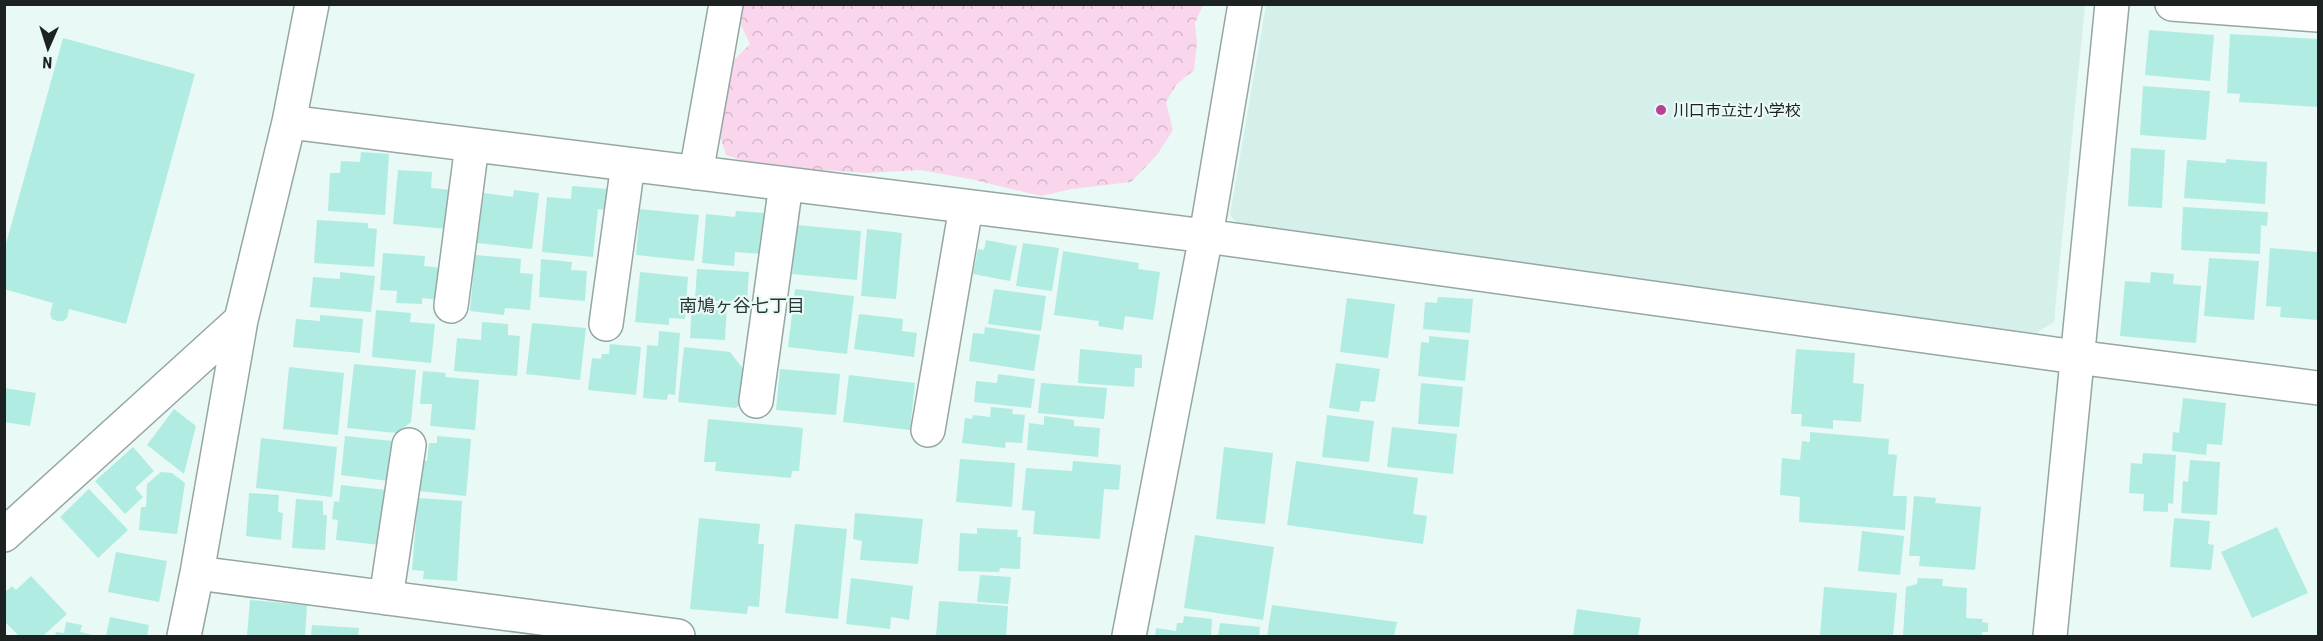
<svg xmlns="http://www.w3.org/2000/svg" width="2323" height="641" font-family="'Roboto Condensed','Noto Sans JP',sans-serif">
<defs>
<pattern id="forest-crowns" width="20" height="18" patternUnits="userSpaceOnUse" patternTransform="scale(1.5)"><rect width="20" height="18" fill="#f9d6ec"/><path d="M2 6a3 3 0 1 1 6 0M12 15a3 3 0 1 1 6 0" fill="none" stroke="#d5b7ca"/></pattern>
</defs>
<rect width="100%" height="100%" fill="#e8f9f6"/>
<path fill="#d5f0eb" d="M1266,5h819l-31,317 -18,11 -794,-105 -12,-13z"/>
<path fill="url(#forest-crowns)" d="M741,5h462l-8,18 2,20 -3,27 -18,15 -10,17 7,28 -16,25 -26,27 -59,7 -31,7 -71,-17 -50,-9 -54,3 -56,-4 -56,-5 -28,-9 -10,-31 18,-64 16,-16 -13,-28z"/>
<path fill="#b1ece3" d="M2149,30l65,5 -4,46 -65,-6z
M2230,34l88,5v68l-79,-5 1,-8 -13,-1z
M63,38l132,36 -69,250 -57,-15 -2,9 -4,3h-6l-5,-2 -2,-5 3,-11 -49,-14v-38z
M2143,86l67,5 -4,49 -66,-5z
M2131,148l34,2 -3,58 -34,-2z
M361,152l28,2 -4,61 -57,-4 2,-38h10l1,-12 19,1z
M2226,159l41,3 -2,42 -81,-6 3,-38 39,3z
M398,170l34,2 -1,16 21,2 -4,39 -55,-5z
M572,186l35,3 -2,21 -7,-1 -5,48 -51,-5 5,-55 24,2z
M514,190l25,3 -7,56 -55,-6 7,-50 29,4z
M2183,207l85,5 -1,14 -6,-1 -1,29 -79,-4z
M640,209l59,6 -5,46 -58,-6z
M736,211l29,2 -3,41 -27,-2 -1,14 -32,-3 4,-49 29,3z
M317,220l51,3v5l9,1 -3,38 -60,-4z
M797,225l64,6 -4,49 -65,-6z
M867,229l35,4 -6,66 -35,-3z
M986,240l31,6 -7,35 -37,-7 5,-25 6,1z
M1023,243l36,5 -7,43 -36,-5z
M2270,248l48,4v68l-38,-3 1,-10 -15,-1z
M1063,251l76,12 -1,6 22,3 -7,48 -28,-4 -2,14 -25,-4 1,-5 -45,-6z
M383,253l42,3 -1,10 18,2 -2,32 -18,-2v6l-26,-1 1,-12 -17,-1z
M475,255l46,4 -1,14 13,1 -3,36 -25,-2 -1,7 -34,-4z
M2209,258l50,3 -5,59 -50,-4z
M541,259l31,3 -1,8 16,1 -2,30 -46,-4z
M697,269l52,3 -2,30 -52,-2z
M340,272l35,4 -4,36 -61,-5 3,-30 27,2z
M640,272l48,5 -3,42 -16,-1v7l-34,-3z
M2151,272l23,2 -1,10 28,2 -5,57 -76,-7 5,-55 25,2z
M795,289l59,7 -7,58 -59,-7z
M994,289l52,7 -5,35 -53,-7z
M1438,297l35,2 -3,34 -47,-4 2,-27 12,1z
M1347,298l48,6 -7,54 -48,-6z
M692,302l35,2 -2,36 -35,-2z
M376,310l35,3 -1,9 25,2 -4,39 -59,-6z
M859,314l44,5 -1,12 15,2 -3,24 -60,-8z
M320,315l43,4 -3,34 -67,-6 3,-28 24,2z
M482,322l26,2v11l12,1 -3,40 -63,-5 3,-33 24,2z
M532,323l54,5 -6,52 -54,-6z
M985,327l55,8 -6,36 -65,-10 4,-28 11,1z
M659,331l21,2 -5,62 -7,-1 -1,6 -24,-2 4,-53 11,1z
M1429,336l40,4 -4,41 -47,-5 3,-34 8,1z
M610,344l31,3 -5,48 -48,-5 4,-32 9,1 1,-5h7z
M684,347l46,5 14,18 2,31 -10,7 -58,-6z
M1080,349l62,6v13h-7l-1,19 -56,-4z
M1796,349l59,4 -2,30 11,1 -3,38 -28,-2v9l-32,-3 1,-12h-11z
M1336,363l44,6 -5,33 -14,-1 -2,11 -30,-4z
M354,364l62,6 -5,52 -15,11 -49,-5z
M289,367l55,6 -6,62 -55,-6z
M780,369l60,5 -4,41 -60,-5z
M423,371l23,2 -1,4 34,3 -4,50 -45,-4 2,-22h-12z
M998,374l37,5 -4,29 -57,-6 2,-21 21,2z
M849,375l66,8 -5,47 -67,-8z
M1041,383l66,5 -3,31 -66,-6z
M1421,383l42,4 -4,40 -41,-3z
M4,388l32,5 -6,33 -26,-4z
M2183,398l43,5 -4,42 -15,-1 -1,11 -34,-4 1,-19 6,1z
M991,407l22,2 -1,5 13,1 -3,28 -16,-1 -1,6 -43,-5 3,-25 7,1 1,-4 17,2z
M174,409l22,17 -12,48 -37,-29z
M1327,415l47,6 -5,41 -47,-5z
M1044,416l30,4v6l26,2 -2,29 -71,-7 2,-27 15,2z
M708,419l95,9 -4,43h-7l-1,7 -76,-7 1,-9h-12z
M1392,427l65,7 -4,40 -66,-7z
M1810,432l79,7 -1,15 9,1 -4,41h14l-2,34 -106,-8 1,-25 -20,-2 2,-37 18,2 2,-19 8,1z
M345,436l47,5 -4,40 -47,-6z
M437,436l34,3 -5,57 -48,-5 3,-31 6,1 2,-18h8z
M261,438l76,9 -5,50 -76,-9z
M133,447l21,24 -19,17 8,9 -18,17 -30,-33z
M1224,447l49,6 -8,71 -49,-5z
M2143,453l33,2 -3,49 -5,-1v9l-25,-1 1,-17 -15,-1 2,-30 11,1z
M960,459l55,4 -3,44 -56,-5z
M2190,460l30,2 -3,53 -36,-2 2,-32 5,1z
M1073,461l48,4 -2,25 -15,-1 -4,50 -67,-5 2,-23 -13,-1 4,-42 46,3z
M1296,461l122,17 -5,36 14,2 -4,28 -136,-19z
M161,472l11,1 13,10 -8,51 -38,-4 2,-23h5l1,-23z
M341,485l45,5 -6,55 -44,-5 2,-20 -6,-1 2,-18 5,1z
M89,489l39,41 -30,28 -38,-41z
M249,493l30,2 -1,17 5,1 -2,27 -35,-4z
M1914,496l22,2 -1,5 46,4 -6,63 -56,-4 1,-10h-11z
M418,498l44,3 -5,80 -34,-2 1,-8 -12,-1z
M296,499l27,2v14h4l-2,35 -33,-2z
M855,513l68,6 -5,45 -58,-4 2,-19 -9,-2z
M699,518l61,6 -2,20h6l-5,63 -11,-1 -1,8 -57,-5z
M2174,518l36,3 -2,23 6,1 -3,25 -41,-3z
M795,524l52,5 -9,90 -53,-6z
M2277,527l31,66 -56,25 -31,-66z
M977,528l41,2 -1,7h4l-1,32 -20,-1 -1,4 -41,-1 2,-38 17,1z
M1862,531l42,5 -4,39 -42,-4z
M1195,535l79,12 -11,73 -79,-12z
M116,552l51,9 -8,41 -51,-10z
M980,575l31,2 -3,27 -31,-2z
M31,576l36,38 -24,22h-24l-15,-15v-28l8,-7 4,4z
M851,578l62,8 -4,34 -18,-3 -1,12 -44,-5z
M1918,578l25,1 -1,7 25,2 -1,30 17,1 -1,3 6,1v9h-6v4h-79l3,-49 11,-3z
M1824,587l73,6 -4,43h-73z
M250,600l57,5 -2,31h-58z
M939,601l69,5 -2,30h-70z
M1272,605l125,17 -3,14h-127z
M1577,609l64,9 -3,18h-65z
M1184,616l28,3 -1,17h-56l1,-8 20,3 1,-8h6z
M110,617l39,8 -2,11h-41z
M66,622l16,3 -2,7 17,4h-42l1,-4 8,1z
M1220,623l40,4 -1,9h-41z
M312,625l47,3 -1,8h-47z"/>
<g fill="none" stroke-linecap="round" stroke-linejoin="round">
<g stroke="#95a6a3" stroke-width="36">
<path id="minor" d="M2172,4l146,11
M289,122l917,114 870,121 242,31
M696,173l30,-169
M451,306l21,-161
M606,324l22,-160
M756,401l30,-217
M928,430l38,-223
M4,535l237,-215
M197,573l481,63
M386,598l23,-153
M184,636l13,-63 44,-253 48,-198 23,-118
M1129,636l77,-400 39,-232
M2050,636l62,-632"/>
</g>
<use href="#minor" stroke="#fff" stroke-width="33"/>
</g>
<circle fill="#b84197" stroke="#e8f9f6" stroke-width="2" cx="1661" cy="110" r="6"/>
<g text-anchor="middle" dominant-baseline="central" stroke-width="4.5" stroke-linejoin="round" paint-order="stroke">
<g font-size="16" fill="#1c2221" stroke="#e8f9f6" text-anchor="start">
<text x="1673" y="110">川口市立辻小学校</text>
</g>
<g font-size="18" fill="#2a3836" stroke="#e8f9f6">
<text x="742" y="305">南鳩ヶ谷七丁目</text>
</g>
</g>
<rect width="2323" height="641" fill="none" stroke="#1c2221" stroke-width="12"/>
<g transform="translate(48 48) rotate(183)" stroke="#e8f9f6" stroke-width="4.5" paint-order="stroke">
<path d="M0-4.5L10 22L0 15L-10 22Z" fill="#1c2221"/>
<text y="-9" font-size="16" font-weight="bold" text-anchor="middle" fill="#1c2221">N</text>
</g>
</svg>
